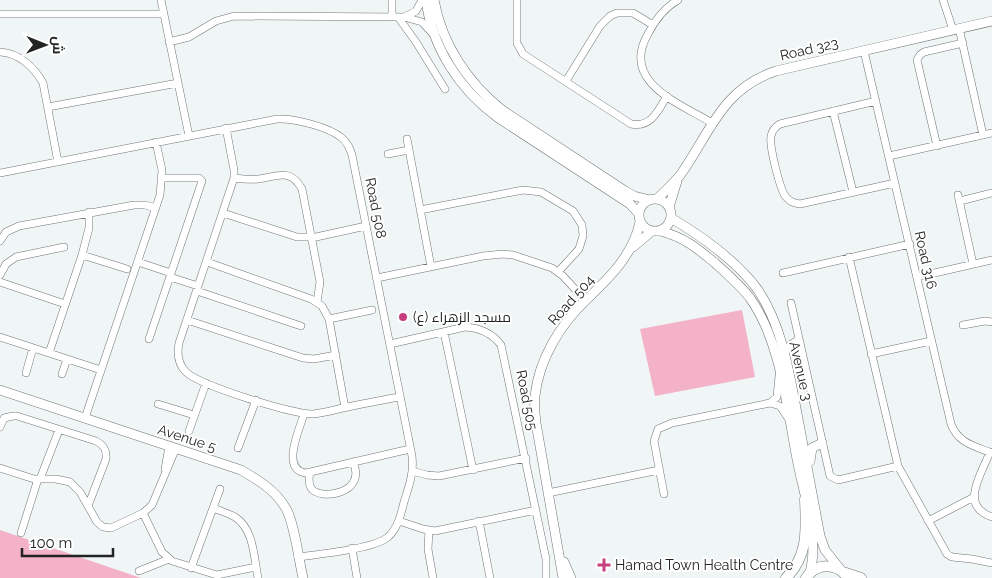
<svg xmlns="http://www.w3.org/2000/svg" width="992" height="578" font-family="Raleway,Cairo,sans-serif">
<rect width="100%" height="100%" fill="#f0f5f6"/>
<path fill="#f3b2c8" d="M742,310l13,67 -100,19 -15,-67z
M0,530l141,48h-141z"/>
<g fill="none" stroke-linecap="round" stroke-linejoin="round">
<g stroke="#707475" stroke-width="8">
<path id="minor" d="M161,0l28,136
M392,0v17
M517,0v43l6,11 108,70c20,4 27,-13 36,-28
M678,0c-14,8 -23,20 -30,34 -28,48 31,69 64,89
M943,0l10,30
M0,14h163
M398,17l18,25 29,47
M404,17l12,-6 6,-11
M959,28l24,107
M169,42l20,-5 27,-16 18,-5 170,1 18,5 10,11
M864,51l87,373c7,19 23,22 41,29
M0,52c19,1 34,15 43,31l15,79
M566,81l34,-55 10,-10 7,-3h16l20,12
M876,101l-96,23c-5,3 -8,7 -9,12 -2,10 9,54 15,61 4,5 8,6 14,7l95,-21
M48,107l130,-24
M833,111l20,81
M226,128l8,42v8l-55,165c-2,10 -1,21 7,29 13,13 108,43 127,42 10,-1 21,-4 30,-6 19,-4 38,-8 57,-11
M407,139l24,128
M937,146l-20,-86 3,-5 4,-3 39,-9
M388,154l21,-4
M889,156l103,-23
M0,173l277,-54c17,-1 52,8 65,19 6,5 8,11 10,17l60,301c2,17 -3,30 -8,46 -3,12 -6,26 -16,35 -14,12 -69,17 -90,20
M234,178c8,1 16,2 24,1 19,-2 32,-12 44,10l18,93 -3,20
M958,195l15,69
M960,201l32,-8
M420,210l103,-20 18,2 32,19 9,14 1,11 -4,13 -21,23
M223,213l74,24h19l50,-11
M0,241l6,-9 13,-6 115,-21h11l11,3
M82,255l45,14
M849,257l49,209 49,88 5,3 20,2 20,4
M138,262l33,11
M207,262l104,37 11,7 7,13 16,89
M783,273l127,-29
M0,275l6,-11 10,-7 48,-10
M170,277l28,9
M917,277l75,-17
M377,278l106,-22 20,-2 10,1 39,13 11,8 22,24
M0,282l65,22
M197,291l104,35
M791,303l39,173 8,4 60,-14
M329,319l43,-9
M187,320l116,38 11,1 22,-4
M963,325l22,-4 7,1
M444,332l29,138
M0,337l101,33
M149,339l53,-158 -3,-3h-37
M390,344l75,-17c15,1 27,6 36,18l45,214v19
M49,353l33,-98 7,-27v-16
M871,354l60,-13
M784,355l6,-10 8,-5
M26,373l7,-25
M62,374l5,-15
M770,403l10,3 8,12
M158,404l36,11
M304,414c-4,14 -24,56 2,59l104,-24
M85,418l75,-223 2,-25 -6,-28
M0,427l4,-9 9,-2h4l79,25c8,4 11,9 10,18l-18,47
M189,431l17,-48
M238,448l18,-48
M990,452c-9,23 -31,54 2,65
M0,468l34,11h22l14,3 10,10 17,30 6,5 8,1 32,-15 9,-8 24,-57
M165,469l4,-23
M412,471l15,4 12,1 87,-18
M310,472c-1,5 -2,11 1,16 8,13 57,6 42,-26
M40,479l19,-49
M548,493l111,-23
M664,494l-10,-53 4,-12 14,-6 98,-20 7,-6 2,-21
M213,508c7,3 15,5 22,9 19,12 19,41 23,61
M143,513l19,39 10,9 45,14 39,-8
M399,521l24,8 12,2 101,-21
M479,521l11,57
M928,521l46,-24
M429,530l-1,19 5,29
M21,533l17,-54
M352,548l5,30
M191,568l29,-79
M139,571l30,-12"/>
</g>
<g stroke="#707475" stroke-width="10">
<path id="tertiary" d="M426,0c6,47 33,89 71,117l133,87 9,10
M434,0c8,44 33,82 68,110l123,81 9,5 16,4
M639 215a16 16 0 1 1 32 0a16 16 0 1 1-32 0Z
M657,199c8,-8 17,-16 24,-25 30,-43 41,-85 95,-103l216,-50
M669,207l8,-26
M671,218c29,17 67,44 87,72 26,39 32,89 41,134 7,37 14,74 21,112l5,14 15,19
M660,231c24,6 37,17 55,32 12,11 25,22 35,35 32,45 37,113 48,166 7,34 21,75 12,108
M633,247l19,-16
M0,390l241,80c17,10 34,20 44,37 9,13 14,54 18,71
M810,461l2,-13 10,-5
M564,562l7,16
M563,578l-27,-155c-1,-8 -2,-18 -1,-27 4,-37 25,-71 51,-96 24,-23 47,-45 54,-78"/>
</g>
<g stroke="#707475" stroke-width="11">
<path id="secondary" d="M843,572l18,6
M786,578c23,-23 20,-49 19,-79
M806,578c11,-16 31,-15 42,0"/>
</g>
<use href="#minor" stroke="#fff" stroke-width="7"/>
<use href="#tertiary" stroke="#fff" stroke-width="9"/>
<use href="#secondary" stroke="#fff" stroke-width="10"/>
</g>
<g fill="#c7407d" stroke="#fff" stroke-width="2">
<circle cx="403" cy="317" r="5"/>
<path d="M601.5 557.5h5v5h5v5h-5v5h-5v-5h-5v-5h5z"/>
</g>
<g text-anchor="middle" dominant-baseline="central" stroke-width="4" stroke-linejoin="round" paint-order="stroke">
<g font-size="14" fill="#222424" stroke="#fff">
<text transform="translate(809 49) rotate(-13)">Road 323</text>
<text transform="translate(376 208) rotate(79)">Road 508</text>
<text transform="translate(926 260) rotate(77)">Road 316</text>
<text transform="translate(571 300) rotate(-48)">Road 504</text>
<text transform="translate(801 371) rotate(77)">Avenue 3</text>
<text transform="translate(527 400) rotate(79)">Road 505</text>
<text transform="translate(187 438) rotate(18)">Avenue 5</text>
</g>
<g font-size="14" fill="#222424" stroke="#fff" text-anchor="start">
<text x="413" y="317">مسجد الزهراء (ع)</text>
<text x="615" y="565">Hamad Town Health Centre</text>
</g>
</g>
<g transform="translate(45 45) rotate(91)" stroke="#ffffff" stroke-width="4" paint-order="stroke">
<path d="M0-4L9 19L0 12L-9 19Z" fill="#222424"/>
<text y="-8" font-size="14" font-weight="bold" text-anchor="middle" fill="#222424">ش</text>
</g>
<path d="M22 548v8h91v-8" fill="none" stroke="#222424" stroke-width="2.5"/>
<text x="30" y="548" font-size="15" fill="#222424" stroke="#ffffff" stroke-width="4" paint-order="stroke">100 m</text>
</svg>
